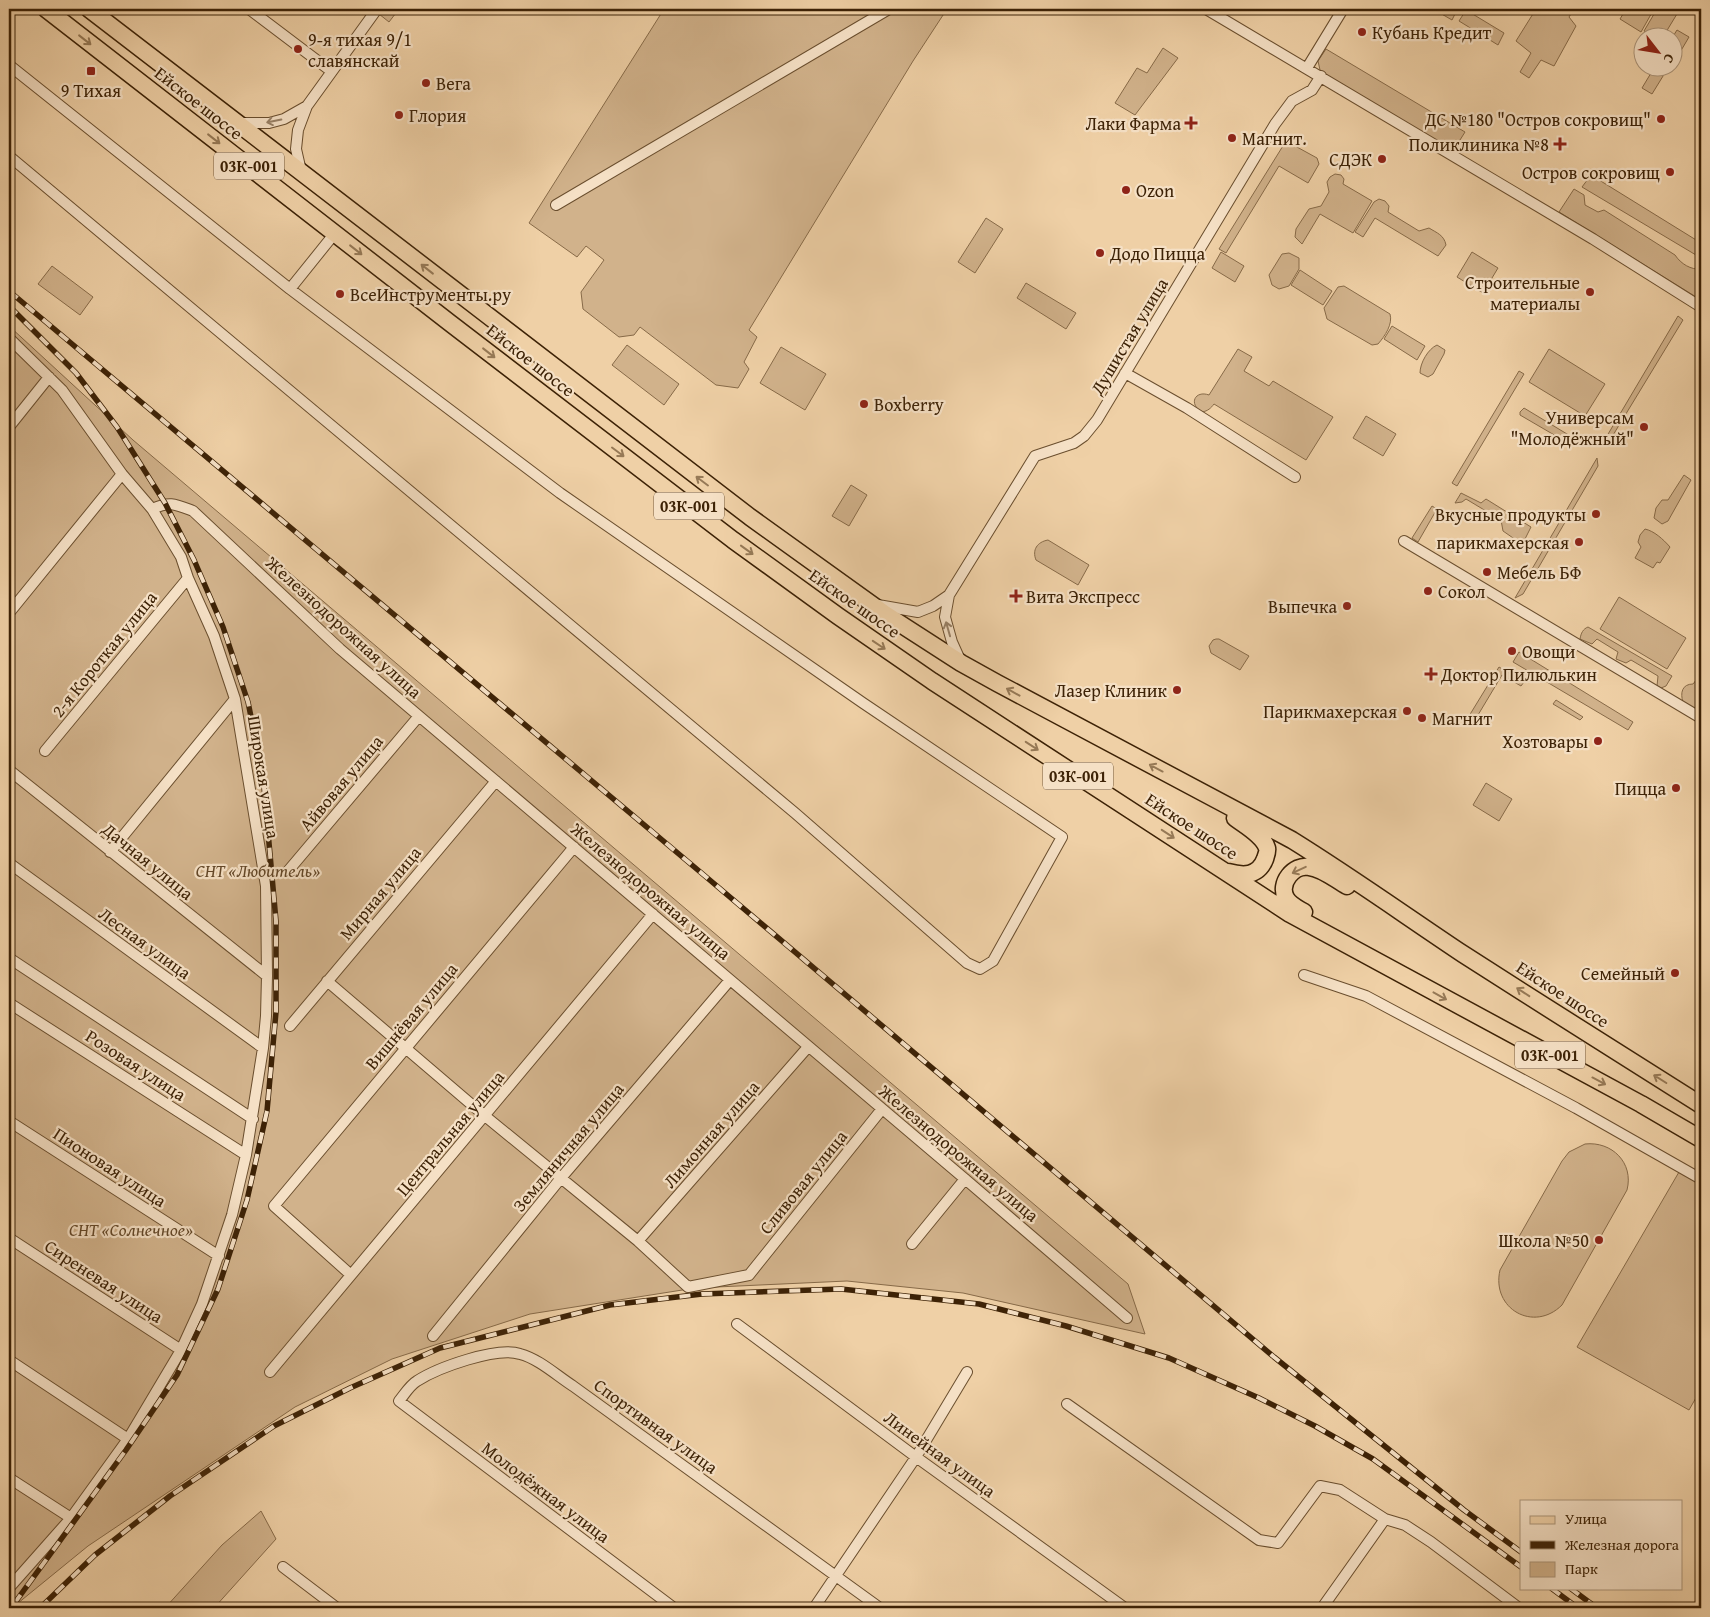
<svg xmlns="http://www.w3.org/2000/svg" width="1710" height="1617" font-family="'Gentium Book Plus',serif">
<rect width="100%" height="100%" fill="#efd0a6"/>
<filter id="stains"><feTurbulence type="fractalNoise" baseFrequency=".004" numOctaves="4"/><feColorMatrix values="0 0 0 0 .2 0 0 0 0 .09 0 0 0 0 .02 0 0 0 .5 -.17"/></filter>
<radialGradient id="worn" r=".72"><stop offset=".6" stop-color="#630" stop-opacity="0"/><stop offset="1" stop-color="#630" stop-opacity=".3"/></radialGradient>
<path fill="#d1b28b" stroke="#876a48" d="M383,9h16l-10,13 -10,-8z
M664,9h283l-34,52 -164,269 8,7 -13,25 5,7 -11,19 -22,-3 -76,-58 -6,8 -15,2 -36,-28 -2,-17 23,-32 -18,-14 -9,11 -48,-34z
M1433,9h22l2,1 -5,10z
M1536,9h38l-5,8 7,9 -22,40 -13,-6 -12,18 -9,-6 11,-19 -15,-12z
M1626,9h28l-13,23 -21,-13z
M1657,9h23l-17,28h-9l-10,-6z
M1466,10l38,23 -6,12 -39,-24z
M1677,30l12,7 -10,17 -6,-4 -1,-12z
M1163,48l15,10 -43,57 -20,-12 22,-35 10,5z
M1326,49l139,83 -10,16h-6l-122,-73 -7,-5 -2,-9z
M1654,68h14l-16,26 -10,-6z
M1286,141l31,17 2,6 -11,19 -29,-17 -53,87 -7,-4z
M1335,174l6,1 3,4 -1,5 29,17 -19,32 -33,-19 -18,30 -7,-7 1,-8 13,-20 12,-3 8,-14 -2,-10 3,-5z
M1591,175l110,68v15l-119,-71z
M1574,189l10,6 1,10 13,7 6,-2 71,45c6,9 16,15 26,14v31l-142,-88z
M1379,199l6,2 4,5 -1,6 31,19 10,-3c8,5 15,7 17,17l-8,11 -63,-38 -12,19 -8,-5 19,-30z
M986,218l17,11 -28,44 -17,-11z
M1221,252l23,14 -9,16 -23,-14z
M1472,252l26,16 -15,25 -26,-16z
M1289,253l10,5v11l-10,17 -10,3 -7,-4 -3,-10 13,-21z
M52,266l41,31 -13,18 -42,-31z
M1300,270l32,21 -9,14 -32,-20z
M1026,283l50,30 -10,16 -49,-31z
M1344,286l46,28c3,10 -5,22 -12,30l-6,1 -45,-26 -3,-11 14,-21z
M1678,316l5,4 -76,125 -6,1z
M9,326l124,114 995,844 17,50 -182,-41 -116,-12 -152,7 -165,26 -138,45 -97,48 -207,139 -76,62h-3z
M1392,326l33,20 -8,14 -33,-21z
M627,345l52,39 -15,21 -52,-40z
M1437,345l8,5 -1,4 -11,20 -5,3 -8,-4c0,-10 8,-24 17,-28z
M781,347l45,27 -21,36 -45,-27z
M1238,349l14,8 -8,14 25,15 4,-5 60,36 -27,43 -92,-56c-3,4 -6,7 -12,8 -14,-8 -7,-22 7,-17z
M1549,349l56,35 -20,32 -56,-34z
M1519,371l5,3 -67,112 -5,-3z
M1524,408l48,29 -2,5 -2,1 -48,-28v-3z
M1366,416l30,18 -13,22 -30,-18z
M1597,458l1,8 -75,128 -8,4z
M1684,475l7,5 -23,41 -6,3 -8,-6 2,-10 6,-8h6z
M851,485l16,10 -18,31 -17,-10z
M1461,493l20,10 5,-4 45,28 -6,12 -9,1 -13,-9 -2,-11 -35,-21 -4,3 -7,1z
M1432,506l5,3 -19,33 -6,-4z
M1645,529c9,2 18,10 25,18l-10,16 -3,-1 -4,6 -18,-10 6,-11 -3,-5 2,-7z
M1048,540l41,25 -11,20 -42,-25c-4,-10 1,-18 12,-20z
M1619,597l67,41 -19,31 -67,-40z
M1588,627l84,49 -6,10 -5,2 -4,-2 1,-10 -27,-16 -5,3 -10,-4 2,-7 -21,-13 -5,5 -12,-5c1,-6 3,-10 8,-12z
M1216,639h3l30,17 -9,14 -29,-17 -2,-7 4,-6z
M1519,652l114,70 -5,8 -115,-68z
M1499,667l25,15 -3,4 -19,-11 -27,45 -6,-4z
M1701,674v39l-18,-11c-3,-9 -1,-18 10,-18z
M1556,700l27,17 -3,3 -27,-16z
M1486,783l26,16 -13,22 -26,-16z
M1585,1144c27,-3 49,19 42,46l-65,115c-28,28 -71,4 -62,-35l62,-109 7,-9z
M1679,1172l22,13v204l-12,21 -112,-63z
M261,1511l15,28 -62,69h-49l57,-63z"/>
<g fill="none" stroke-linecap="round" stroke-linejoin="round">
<g stroke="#6a4e2e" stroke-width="12">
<path id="street" d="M249,9l82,62
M1206,9l387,230 108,68
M9,65l281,224 270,204 303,210 199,134 -69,124 -13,8 -13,-6 -172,-150 -786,-657
M1307,68l36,-59
M238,123h31l15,-4 23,-13
M301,171l-5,-22 2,-19 9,-24 70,-97
M556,205l333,-196
M290,289l45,-56
M9,338l53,52 60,84 30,35 29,48 7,21 26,58 21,63 31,187 1,90 -1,40 -3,32 -17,107 -14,60 -30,89 -21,46 -53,89 -57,79 -62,70
M1125,373l62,35 108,69
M9,427l40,-50
M152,509c18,-8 23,-5 41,2l147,138 625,530 162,139
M1404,541l297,177
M878,605l40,7 15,-6 16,-11
M9,613l113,-139
M961,662l-9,-20 -7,-25 4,-22 86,-139 39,-13 10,-7 13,-16 178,-296 17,-23 20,-11 9,-14
M45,751l143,-173
M9,770l258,206
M110,852l125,-153
M9,863l254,185
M288,871l131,-155
M9,958l244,161
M1304,975l62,21 210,112 125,71
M327,981l158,135 153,125 50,46 61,-12 133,-166
M9,1003l237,152
M290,1026l206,-245
M9,1121l210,135
M9,1238l172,112
M638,1241l170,-194
M912,1244l53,-65
M351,1275l-77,-69 300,-359
M737,1324l179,133 209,151
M433,1336l128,-158 169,-198
M9,1360l119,79
M270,1372l383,-458
M1067,1404l192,136 19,3 42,-57 20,4 45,29 20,6 26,17 88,66
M9,1478l62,40
M283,1567l54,41
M674,1608l-275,-207c5,-6 11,-16 18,-20 20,-13 80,-35 103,-27 19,5 36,21 53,32l307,222
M814,1608l102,-151 51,-85
M1322,1608l63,-89"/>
</g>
<g stroke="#3d2206" stroke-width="19">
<path id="primary" d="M46,9l404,314 283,217 105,76 94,65 358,233 351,190 60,35
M89,9l661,508 135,97 76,49 36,20 295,157c58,36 114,76 171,114 79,51 159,101 238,151
M1228,872c15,4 30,5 37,-13 1,-3 3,-8 2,-11 -4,-13 -23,-23 -32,-30
M1304,912c-7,-4 -14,-7 -18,-14 -8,-15 8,-34 23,-31 13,1 27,13 38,19"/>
</g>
<use href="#street" stroke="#f5e0c5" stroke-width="10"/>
<use href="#primary" stroke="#efd0a6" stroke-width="16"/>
<g stroke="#3d2206" stroke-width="5.5">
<path id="rail" d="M9,291l696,585 569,481 190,153 57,42
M9,306l67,67 41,54 48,76 29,57 29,67 25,75 15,74 13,145v91l-9,99 -20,89 -29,89 -41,86 -51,75 -115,158
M1551,1588l27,20
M1570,1588l27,20
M40,1608l55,-53 75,-59 104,-70 76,-38 90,-40 170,-43 92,-11 139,-5 138,15 87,22 103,32 90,40 56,28 58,33 148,108"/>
</g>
<use href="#rail" stroke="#f5e0c5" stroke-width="4" stroke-dasharray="11" stroke-linecap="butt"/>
</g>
<defs><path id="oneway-shaft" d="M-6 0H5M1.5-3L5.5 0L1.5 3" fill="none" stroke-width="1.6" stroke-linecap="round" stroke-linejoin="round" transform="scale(1.25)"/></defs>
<g stroke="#967956">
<use href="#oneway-shaft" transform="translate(85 40) rotate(38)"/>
<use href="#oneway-shaft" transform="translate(214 139) rotate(38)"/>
<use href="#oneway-shaft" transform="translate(356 250) rotate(38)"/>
<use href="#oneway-shaft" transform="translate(427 269) rotate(-142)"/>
<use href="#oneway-shaft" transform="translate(489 353) rotate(38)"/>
<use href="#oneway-shaft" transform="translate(618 452) rotate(37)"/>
<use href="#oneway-shaft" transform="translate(702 481) rotate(-143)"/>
<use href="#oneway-shaft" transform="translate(747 550) rotate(36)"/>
<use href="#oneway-shaft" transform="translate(879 645) rotate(34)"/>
<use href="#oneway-shaft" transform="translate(1013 692) rotate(-151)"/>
<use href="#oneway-shaft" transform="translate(1032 746) rotate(33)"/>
<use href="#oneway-shaft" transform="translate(1156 768) rotate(-152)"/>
<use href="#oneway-shaft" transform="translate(1168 834) rotate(33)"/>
<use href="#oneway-shaft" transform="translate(1299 870) rotate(155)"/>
<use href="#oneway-shaft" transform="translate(1523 992) rotate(-147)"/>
<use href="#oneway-shaft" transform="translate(1440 996) rotate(29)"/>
<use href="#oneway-shaft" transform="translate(1660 1079) rotate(-148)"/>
<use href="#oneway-shaft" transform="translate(1599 1081) rotate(28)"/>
</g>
<g stroke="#998166">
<use href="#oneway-shaft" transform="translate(274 121) rotate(169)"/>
<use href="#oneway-shaft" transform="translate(948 629) rotate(-106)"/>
</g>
<g fill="#8f2418" stroke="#f5e0c5" stroke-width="2">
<circle cx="1362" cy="32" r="5"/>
<circle cx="298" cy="49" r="5"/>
<rect x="86" y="66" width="10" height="10" rx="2.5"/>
<circle cx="426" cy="83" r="5"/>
<circle cx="399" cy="115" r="5"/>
<circle cx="1661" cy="119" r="5"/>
<path d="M1188.5 115.5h5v5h5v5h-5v5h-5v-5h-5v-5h5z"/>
<circle cx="1232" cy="138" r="5"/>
<path d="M1557.5 136.5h5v5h5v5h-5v5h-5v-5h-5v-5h5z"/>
<circle cx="1382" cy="159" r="5"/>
<circle cx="1670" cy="172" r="5"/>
<circle cx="1126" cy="190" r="5"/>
<circle cx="1100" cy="253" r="5"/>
<circle cx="1590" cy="292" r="5"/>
<circle cx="340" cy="294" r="5"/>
<circle cx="864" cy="404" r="5"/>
<circle cx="1644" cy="427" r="5"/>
<circle cx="1596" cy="514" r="5"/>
<circle cx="1579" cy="542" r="5"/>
<circle cx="1487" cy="572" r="5"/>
<circle cx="1428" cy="591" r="5"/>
<path d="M1013.5 588.5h5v5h5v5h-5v5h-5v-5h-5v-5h5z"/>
<circle cx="1347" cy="606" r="5"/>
<circle cx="1512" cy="651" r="5"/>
<path d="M1428.5 666.5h5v5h5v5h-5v5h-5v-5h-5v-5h5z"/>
<circle cx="1177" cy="690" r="5"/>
<circle cx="1407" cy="711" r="5"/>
<circle cx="1422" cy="718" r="5"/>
<circle cx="1598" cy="741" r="5"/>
<circle cx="1676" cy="788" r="5"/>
<circle cx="1675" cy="973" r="5"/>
<circle cx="1599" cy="1240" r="5"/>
</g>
<g text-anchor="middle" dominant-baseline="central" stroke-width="4.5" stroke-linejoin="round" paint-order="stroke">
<g fill="#f5e0c5" stroke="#745b3f" stroke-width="1">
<rect x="214" y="152.5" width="70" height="27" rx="4"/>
<rect x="654" y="492.5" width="70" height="27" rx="4"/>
<rect x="1043" y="762.5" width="70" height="27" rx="4"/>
<rect x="1515" y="1041.5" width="70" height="27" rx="4"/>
</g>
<g font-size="16" font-weight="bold" fill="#3d2206">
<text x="249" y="166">03К-001</text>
<text x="689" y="506">03К-001</text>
<text x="1078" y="776">03К-001</text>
<text x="1550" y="1055">03К-001</text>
</g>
<g font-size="18" fill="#3d2206" stroke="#f5e0c5" text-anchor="end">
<text x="1372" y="32" text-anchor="start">Кубань Кредит</text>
<text x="308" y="39" text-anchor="start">9-я тихая 9/1<tspan x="308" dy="21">славянскай</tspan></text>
<text x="436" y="83" text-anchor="start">Вега</text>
<text x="91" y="90" text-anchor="middle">9 Тихая</text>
<text x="409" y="115" text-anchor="start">Глория</text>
<text x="1651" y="119">ДС №180 "Остров сокровищ"</text>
<text x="1181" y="123">Лаки Фарма</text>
<text x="1242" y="138" text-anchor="start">Магнит.</text>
<text x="1549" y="144">Поликлиника №8</text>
<text x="1372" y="159">СДЭК</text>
<text x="1660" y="172">Остров сокровищ</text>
<text x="1136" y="190" text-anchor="start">Ozon</text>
<text x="1110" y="253" text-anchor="start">Додо Пицца</text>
<text x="1580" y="282">Строительные<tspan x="1580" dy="21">материалы</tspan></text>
<text x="350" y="294" text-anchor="start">ВсеИнструменты.ру</text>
<text x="874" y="404" text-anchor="start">Boxberry</text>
<text x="1634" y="417">Универсам<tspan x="1634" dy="21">"Молодёжный"</tspan></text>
<text x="1586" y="514">Вкусные продукты</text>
<text x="1569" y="542">парикмахерская</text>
<text x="1497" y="572" text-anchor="start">Мебель БФ</text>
<text x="1438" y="591" text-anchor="start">Сокол</text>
<text x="1026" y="596" text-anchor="start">Вита Экспресс</text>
<text x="1337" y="606">Выпечка</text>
<text x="1522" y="651" text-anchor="start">Овощи</text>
<text x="1441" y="674" text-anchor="start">Доктор Пилюлькин</text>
<text x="1167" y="690">Лазер Клиник</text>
<text x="1397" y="711">Парикмахерская</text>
<text x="1432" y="718" text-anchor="start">Магнит</text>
<text x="1588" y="741">Хозтовары</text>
<text x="1666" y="788">Пицца</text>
<text x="1665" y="973">Семейный</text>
<text x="1589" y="1240">Школа №50</text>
</g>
<g font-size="18" fill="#3d2206" stroke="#f5e0c5">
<text transform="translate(199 103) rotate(38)">Ейское шоссе</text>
<text transform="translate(1129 336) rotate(-59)">Душистая улица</text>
<text transform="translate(531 360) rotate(38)">Ейское шоссе</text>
<text transform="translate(855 603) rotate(35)">Ейское шоссе</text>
<text transform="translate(344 627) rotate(42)">Железнодорожная улица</text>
<text transform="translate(104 654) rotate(-51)">2-я Короткая улица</text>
<text transform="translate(264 777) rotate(81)">Широкая улица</text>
<text transform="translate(341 783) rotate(-50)">Айвовая улица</text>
<text transform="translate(1192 826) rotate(33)">Ейское шоссе</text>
<text transform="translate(148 861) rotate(39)">Дачная улица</text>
<text transform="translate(651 891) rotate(40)">Железнодорожная улица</text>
<text transform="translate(380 893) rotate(-50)">Мирная улица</text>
<text transform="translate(145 943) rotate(36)">Лесная улица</text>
<text transform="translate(1563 994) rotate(33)">Ейское шоссе</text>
<text transform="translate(411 1016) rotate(-50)">Вишнёвая улица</text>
<text transform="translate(136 1065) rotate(33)">Розовая улица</text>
<text transform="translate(450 1133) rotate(-50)">Центральная улица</text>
<text transform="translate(711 1134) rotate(-49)">Лимонная улица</text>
<text transform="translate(568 1147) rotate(-50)">Земляничная улица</text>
<text transform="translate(959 1153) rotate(40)">Железнодорожная улица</text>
<text transform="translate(110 1167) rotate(33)">Пионовая улица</text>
<text transform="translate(803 1182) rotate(-51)">Сливовая улица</text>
<text transform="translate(104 1281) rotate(33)">Сиреневая улица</text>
<text transform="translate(656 1426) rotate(36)">Спортивная улица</text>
<text transform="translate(940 1454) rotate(36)">Линейная улица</text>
<text transform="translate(546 1492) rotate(37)">Молодёжная улица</text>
</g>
<g font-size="18" font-style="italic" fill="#624627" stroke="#f5e0c5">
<text x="258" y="870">СНТ «Любитель»</text>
<text x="131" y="1229">СНТ «Солнечное»</text>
</g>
</g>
<rect width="1710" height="1617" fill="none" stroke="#efd0a6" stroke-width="30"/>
<rect x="10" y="10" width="1690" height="1597" fill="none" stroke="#3d2206" stroke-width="2.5"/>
<rect x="15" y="15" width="1680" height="1587" fill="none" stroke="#3d2206"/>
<rect x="1520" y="1500" width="162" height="90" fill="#f5e0c5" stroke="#ab9479"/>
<rect x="1530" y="1516" width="25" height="8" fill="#efd0a6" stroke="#ab9479"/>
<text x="1565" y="1524" font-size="15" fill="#3d2206">Улица</text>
<rect x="1530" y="1541" width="25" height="8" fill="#3d2206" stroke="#ab9479"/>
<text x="1565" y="1550" font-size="15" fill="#3d2206">Железная дорога</text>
<rect x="1530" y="1562" width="25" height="15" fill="#d1b28b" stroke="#ab9479"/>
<text x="1565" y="1574" font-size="15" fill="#3d2206">Парк</text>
<g transform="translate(1658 52) rotate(121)"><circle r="24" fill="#f5e0c5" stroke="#ab9479"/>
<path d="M0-4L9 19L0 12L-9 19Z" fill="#8f2418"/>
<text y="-8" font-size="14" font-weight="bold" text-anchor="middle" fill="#3d2206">С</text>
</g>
<rect width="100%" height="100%" filter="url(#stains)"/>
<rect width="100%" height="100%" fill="url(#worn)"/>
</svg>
